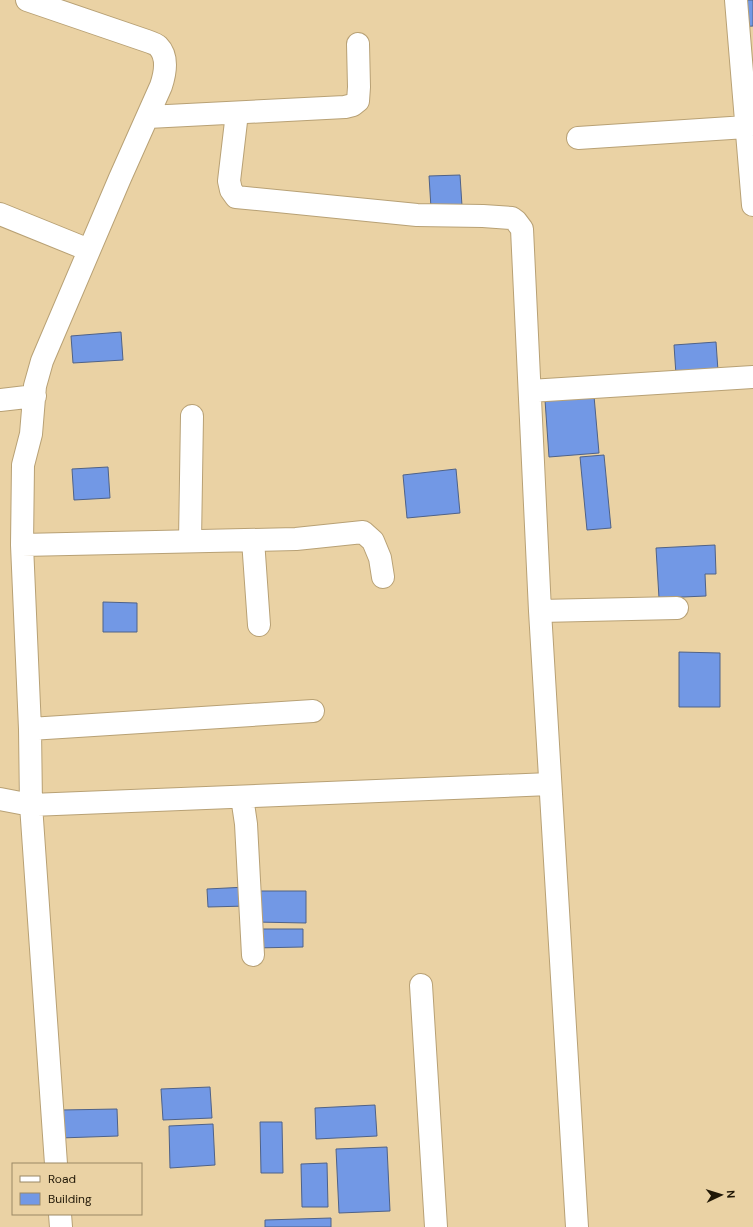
<svg xmlns="http://www.w3.org/2000/svg" width="753" height="1227" font-family="'DM Sans',sans-serif">
<rect width="100%" height="100%" fill="#ead2a4"/>
<path fill="#7298e5" stroke="#4f6288" d="M737,0h16v26l-14,1z
M460,175l2,31 -31,2 -2,-32z
M121,332l2,28 -50,3 -2,-27z
M716,342l2,29 -42,4 -2,-30z
M594,396l5,57 -50,4 -4,-57z
M604,455l7,73 -24,2 -7,-73z
M108,467l2,31 -36,2 -2,-31z
M456,469l4,44 -53,5 -4,-43z
M715,545l1,29h-11l1,22 -47,2 -3,-50z
M103,602l34,1v29h-34z
M679,652l41,1v54h-41z
M247,887v19l-39,1 -1,-18z
M256,891h50v32l-51,-1z
M254,929h49v18l-49,1z
M210,1087l2,31 -49,2 -2,-31z
M375,1105l2,31 -61,3 -1,-31z
M117,1109l1,27 -58,2 2,-28z
M260,1122h22l1,51h-22z
M213,1124l2,41 -45,3 -1,-42z
M387,1147l3,64 -51,2 -3,-64z
M327,1163l1,44h-26l-1,-43z
M331,1218v9h-66v-7z"/>
<g fill="none" stroke-linecap="round" stroke-linejoin="round">
<g stroke="#b8a175" stroke-width="24">
<path id="minor" d="M27,0l120,41c3,1 9,3 11,5 11,11 7,28 3,40l-41,92 -78,183 -7,25 -4,48 -8,31 -1,80 8,184 1,76 25,359
M736,0l17,205
M237,113l-8,68 2,9 5,7 181,18 66,1 29,2 4,3 6,8 18,382 37,616
M148,117l197,-10 8,-2 5,-4 1,-14 -1,-43
M578,138l168,-11
M0,214l89,36
M530,391l223,-14
M0,400l35,-4
M253,540l6,85
M190,541l2,-125
M22,545l274,-6 67,-7 10,9 7,17 3,19
M540,611l137,-3
M30,729l283,-18
M242,797l4,27 7,131
M0,799l31,6 519,-21
M421,985l15,242
M60,1214l1,13"/>
</g>
<use href="#minor" stroke="#fff" stroke-width="22"/>
</g>
<rect x="12" y="1163" width="130" height="52" fill="#ead2a4" stroke="#9a8865"/>
<rect x="20" y="1176" width="20" height="6" fill="#ffffff" stroke="#9a8865"/>
<text x="48" y="1183" font-size="12" fill="#211807">Road</text>
<rect x="20" y="1193" width="20" height="12" fill="#7298e5" stroke="#9a8865"/>
<text x="48" y="1203" font-size="12" fill="#211807">Building</text>
<g transform="translate(721 1195) rotate(86)" stroke="#ead2a4" stroke-width="3" paint-order="stroke">
<path d="M0-3L7 15L0 10L-7 15Z" fill="#211807"/>
<text y="-6" font-size="11" font-weight="bold" text-anchor="middle" fill="#211807">N</text>
</g>
</svg>
